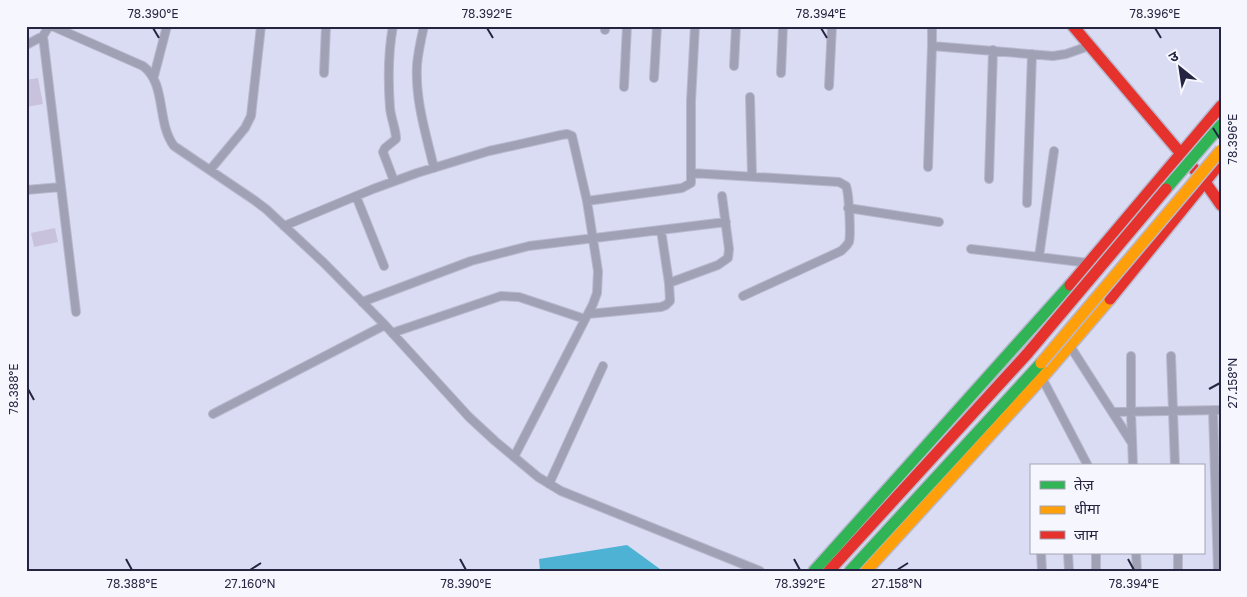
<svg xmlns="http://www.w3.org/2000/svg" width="1247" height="597" font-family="'Golos Text','Noto Sans Devanagari',sans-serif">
<rect width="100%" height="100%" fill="#dadcf4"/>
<path fill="#4eb2d4" d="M627,545l33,24 -1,2h-119l-1,-12z"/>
<path fill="#c8c2dd" d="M38,78l5,26 -17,3v-27z
M55,228l3,14 -24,5 -3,-14z"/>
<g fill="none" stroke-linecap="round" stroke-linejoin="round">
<g stroke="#b8b9cf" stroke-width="10">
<path id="street" d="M52,26l91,40c24,18 13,56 31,80l80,54 12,9 58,54 61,62 84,92 26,24 43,36 23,14 199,80
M393,26c-5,27 -5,55 -3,82 1,11 6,21 6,31l-11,9 -2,4 11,29
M424,26c-3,13 -6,26 -7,39 -2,35 9,69 17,103
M932,26v20
M605,30v-4
M43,36l33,276
M26,45l17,-9 6,-10
M734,66l2,-40
M324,73l2,-47
M781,73l2,-47
M154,76l13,-50
M654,78l3,-52
M829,86l3,-60
M624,87l3,-61
M750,97l2,79
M928,167l4,-121 121,10 13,-2 23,-8
M210,170l35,-42 6,-12 10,-90
M691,173l148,9 7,4c3,7 5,49 3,56 -2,4 -5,6 -8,9l-98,45
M989,179l4,-129
M26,190l35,-3
M356,196l28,70
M587,201l95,-13 9,-5v-82l4,-75
M1027,203l5,-149
M848,208l91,14
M284,226l89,-37 44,-16 72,-22 72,-16 6,-1 5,2 15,65 11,70 -1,22 -4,11 -79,153
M971,249l118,14
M1039,257l15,-106
M669,283l49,-18 10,-7 1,-9 -7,-53
M362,302l109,-41 58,-15 197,-24
M588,314l73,-7 5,-2 4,-4 -1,-18 -8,-53
M392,333l109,-37 18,1 66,22
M1070,346l62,97
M1131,356v56l2,54
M1171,356l4,110
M1042,378l46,88
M1213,410l5,161
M1113,412l108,-2
M213,414l172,-89
M549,484l54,-118
M1041,553l1,18
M1068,553l1,18
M1096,553v18
M1136,553l1,18
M1178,553v18"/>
</g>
<g stroke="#b8b9cf" stroke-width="14">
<path id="fast" d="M814,571l256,-286
M850,571l191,-208"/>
</g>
<g stroke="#b8b9cf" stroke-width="14">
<path id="slow" d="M866,571l176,-193 68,-79"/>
</g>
<g stroke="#b8b9cf" stroke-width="14">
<path id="jam" d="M1073,26l132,156 16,23
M1070,285l151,-179
M1110,299l111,-137
M829,571l198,-217"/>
</g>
<use href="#street" stroke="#a1a1b5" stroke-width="8"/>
<use href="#fast" stroke="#30b455" stroke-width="11"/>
<use href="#slow" stroke="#ff9f0a" stroke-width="11"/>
<use href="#jam" stroke="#e5322d" stroke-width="11"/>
<g stroke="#b8b9cf" stroke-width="14" stroke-linecap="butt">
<path id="fast-bridge" d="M1166,189l55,-64"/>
</g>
<g stroke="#b8b9cf" stroke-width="14" stroke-linecap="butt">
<path id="slow-bridge" d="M1041,363l180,-213"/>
</g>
<g stroke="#b8b9cf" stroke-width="14" stroke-linecap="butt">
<path id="jam-bridge" d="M1027,354l139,-165"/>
</g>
<use href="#fast-bridge" stroke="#30b455" stroke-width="11"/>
<use href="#slow-bridge" stroke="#ff9f0a" stroke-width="11"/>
<use href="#jam-bridge" stroke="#e5322d" stroke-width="11"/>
</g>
<path fill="none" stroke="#252541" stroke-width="2" d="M153,28l6,10M487,28l6,10M821,28l6,10M1155,28l6,10M1213,128l7,11M28,389l6,11M1209,389l11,-6M126,559l6,11M460,559l6,11M794,559l6,11M1128,559l6,11M250,570l11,-7M897,570l11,-7"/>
<rect width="1247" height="597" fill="none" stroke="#f6f7fe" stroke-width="55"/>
<rect x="1030" y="464" width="175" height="90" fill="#f6f7fe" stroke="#a2a3b2"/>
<rect x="1040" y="481" width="25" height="8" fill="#30b455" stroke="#a2a3b2"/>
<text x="1074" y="490" font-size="15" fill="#252541">तेज़</text>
<rect x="1040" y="506" width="25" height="8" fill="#ff9f0a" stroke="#a2a3b2"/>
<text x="1074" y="514" font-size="15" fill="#252541">धीमा</text>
<rect x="1040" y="531" width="25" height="8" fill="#e5322d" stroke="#a2a3b2"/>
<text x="1074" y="540" font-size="15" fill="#252541">जाम</text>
<g transform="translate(1180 68) rotate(330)" stroke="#f6f7fe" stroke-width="4" paint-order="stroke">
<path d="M0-4L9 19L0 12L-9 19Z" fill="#252541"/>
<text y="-8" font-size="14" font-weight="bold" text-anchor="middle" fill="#252541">उ</text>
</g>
<rect x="28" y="28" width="1192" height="542" fill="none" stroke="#252541" stroke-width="2"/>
<g font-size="12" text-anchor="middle" fill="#252541">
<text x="153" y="18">78.390°E</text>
<text x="487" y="18">78.392°E</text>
<text x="821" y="18">78.394°E</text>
<text x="1155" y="18">78.396°E</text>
<text transform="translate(1233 139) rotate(-90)" y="4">78.396°E</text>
<text transform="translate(1233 383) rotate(-90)" y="4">27.158°N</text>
<text transform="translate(14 389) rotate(-90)" y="4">78.388°E</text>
<text x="132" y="588">78.388°E</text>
<text x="250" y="588">27.160°N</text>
<text x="466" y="588">78.390°E</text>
<text x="800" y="588">78.392°E</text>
<text x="897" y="588">27.158°N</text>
<text x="1134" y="588">78.394°E</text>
</g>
</svg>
